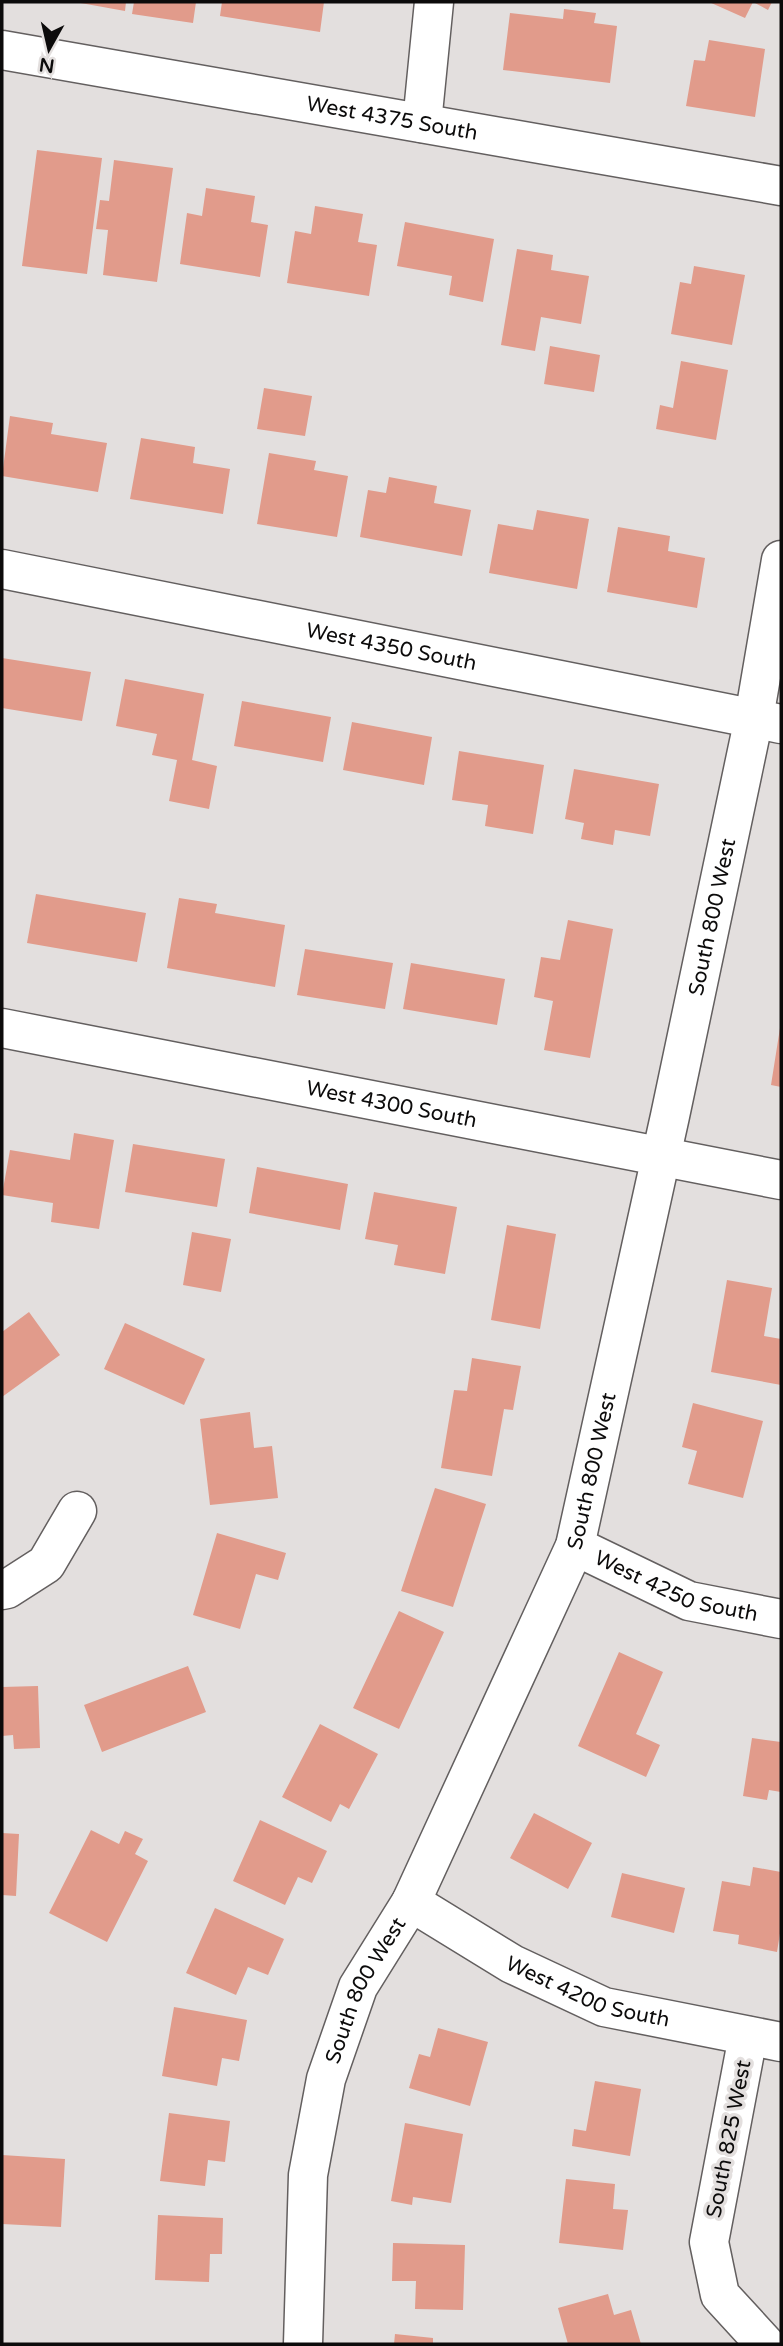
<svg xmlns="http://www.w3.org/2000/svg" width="783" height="2346" font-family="'Varela Round',sans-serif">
<rect width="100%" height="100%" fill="#e3dfde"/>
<path fill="#e19b8b" d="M75,2h51l-1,9z
M134,2h62l-3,21 -61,-9z
M222,2h102l-4,30 -100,-16z
M709,2h63l-4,8 -15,-8 -8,16z
M564,9l32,4 -2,10 23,3 -7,57 -107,-13 7,-57 53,6z
M709,40l56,9 -10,68 -69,-11 8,-46 11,1z
M37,150l65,8 -15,116 -65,-8z
M114,160l59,8 -16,114 -54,-7 5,-45 -12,-1 4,-29 9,1z
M206,188l49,8 -4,26 17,3 -8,52 -80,-13 7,-51 15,3z
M315,206l48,8 -5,28 19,3 -8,51 -82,-13 8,-52 16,3z
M405,222l89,17 -11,63 -34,-7 3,-19 -55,-10z
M517,249l36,6 -2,15 38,6 -8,48 -40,-7 -6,34 -34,-6z
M694,266l51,9 -13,70 -61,-11 9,-52 11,2z
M550,346l50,9 -6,37 -50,-8z
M681,361l47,9 -12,70 -60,-11 4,-24 13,3z
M264,388l48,8 -7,40 -48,-7z
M10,416l43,7 -2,11 56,9 -9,49 -96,-16z
M141,438l54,9 -2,16 37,6 -7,45 -93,-15z
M269,453l47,8 -2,9 34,6 -11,61 -80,-13z
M389,477l48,9 -3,17 37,7 -9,46 -102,-19 8,-47 18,3z
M537,510l52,9 -12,70 -88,-16 9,-49 35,6z
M618,527l52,9 -2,15 37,7 -8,50 -90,-16z
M2,658l89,14 -9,49 -80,-13z
M125,679l79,15 -12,66 25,6 -8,43 -40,-8 8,-41 -25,-5 5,-21 -41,-8z
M242,701l89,16 -8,45 -89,-16z
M352,722l80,15 -8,48 -81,-15z
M459,751l85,14 -11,69 -48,-8 3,-21 -36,-5z
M574,769l85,15 -9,52 -35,-6 -2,15 -32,-6 3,-16 -19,-4z
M36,894l110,19 -9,49 -110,-19z
M179,898l38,6 -2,9 70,12 -10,62 -108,-19z
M568,920l45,9 -23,129 -46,-8 9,-49 -19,-4 7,-40 19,3z
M305,949l88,14 -8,46 -88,-14z
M411,963l94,16 -8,46 -94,-16z
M780,1028h1v59l-10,-2z
M74,1133l40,7 -15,89 -48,-7 2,-19 -51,-8 8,-45 60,10z
M133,1144l92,15 -8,48 -92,-15z
M257,1167l91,17 -8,46 -91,-17z
M374,1192l83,15 -12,67 -51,-9 4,-20 -33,-6z
M507,1225l49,9 -16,95 -49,-9z
M192,1232l39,7 -10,53 -38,-7z
M727,1280l45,8 -8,48 17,3v46l-70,-13z
M29,1312l31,43 -58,42v-65z
M125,1323l80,36 -21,46 -80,-36z
M472,1358l49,8 -8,44 -9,-1 -12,67 -51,-8 13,-78 13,1z
M693,1403l70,18 -20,77 -55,-14 9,-33 -15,-4z
M250,1412l4,36 18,-2 6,52 -68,7 -10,-86z
M435,1488l51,16 -33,103 -52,-16z
M217,1533l69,20 -8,27 -22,-6 -16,55 -47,-14z
M399,1611l45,21 -45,97 -46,-21z
M619,1652l44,20 -27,62 24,11 -14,32 -68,-31z
M188,1666l18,46 -104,40 -18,-47z
M38,1686l2,62 -26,1 -1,-14 -11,1v-49z
M320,1724l58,30 -29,55 -9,-5 -9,18 -49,-25z
M752,1738l29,4v50l-12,-2 -2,10 -24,-4z
M534,1813l58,30 -24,46 -58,-31z
M260,1820l67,31 -15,32 -14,-6 -13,28 -52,-24z
M91,1830l28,14 6,-13 18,8 -8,15 13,7 -41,81 -58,-29z
M2,1833l17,1 -3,62 -14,-1z
M753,1867l28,5v55l-4,25 -39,-8 1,-9 -26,-4 9,-50 28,5z
M622,1873l63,15 -11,45 -63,-16z
M215,1908l69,31 -16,36 -20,-8 -12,28 -50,-22z
M174,2007l73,13 -8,41 -17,-3 -5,28 -55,-10z
M438,2028l50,14 -18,64 -61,-18 10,-34 11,3z
M595,2081l46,8 -11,67 -58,-10 2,-17 12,2z
M169,2113l61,8 -5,41 -17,-2 -3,26 -45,-5z
M405,2123l58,11 -12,69 -38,-6 -1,8 -21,-4z
M2,2155l63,4 -4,68 -59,-3z
M566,2179l49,5 -2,25 15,1 -5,40 -64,-7z
M158,2215l65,3 -1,36h-12l-1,28 -54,-2z
M393,2243l72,2 -2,65 -48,-1 1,-28h-24z
M608,2294l6,21 17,-5 10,34h-73l-10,-36z
M395,2334l38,4v6h-39z"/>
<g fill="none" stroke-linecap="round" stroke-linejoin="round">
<g stroke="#635f5f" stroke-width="41">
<g id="minor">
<path id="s1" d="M2,50l779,136"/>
<path d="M422,123l12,-121"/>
<path id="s2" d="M2,569l779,155"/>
<path id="s3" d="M2,1028l779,152"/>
<path id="s4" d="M575,1546l114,55 92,18"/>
<path d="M2,1590l5,-1 39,-25 31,-53"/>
<path id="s5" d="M411,1902l101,62 92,43 177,35"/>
<path d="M748,2036l-39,206 11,53 45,49"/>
<path id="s6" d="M303,2344l5,-169 18,-96 32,-92 53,-85 164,-356 95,-430 84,-398 27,-158"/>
</g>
</g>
<use href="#minor" stroke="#fff" stroke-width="38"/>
</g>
<g text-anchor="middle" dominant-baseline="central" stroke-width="7" stroke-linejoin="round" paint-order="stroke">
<g font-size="21" fill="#0c0b0b" stroke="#e3dfde">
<text stroke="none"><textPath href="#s1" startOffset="396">West 4375 South</textPath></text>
<text stroke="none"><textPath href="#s2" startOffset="397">West 4350 South</textPath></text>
<text stroke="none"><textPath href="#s6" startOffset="1500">South 800 West</textPath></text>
<text stroke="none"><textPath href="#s3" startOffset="397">West 4300 South</textPath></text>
<text stroke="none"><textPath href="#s6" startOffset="933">South 800 West</textPath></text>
<text stroke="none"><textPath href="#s4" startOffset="110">West 4250 South</textPath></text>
<text stroke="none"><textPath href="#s5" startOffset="200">West 4200 South</textPath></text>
<text stroke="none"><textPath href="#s6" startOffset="364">South 800 West</textPath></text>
<text transform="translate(729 2139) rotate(-79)">South 825 West</text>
</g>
</g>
<rect width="783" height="2346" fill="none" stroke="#0c0b0b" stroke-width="7"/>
<g transform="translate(49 49) rotate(188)" stroke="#e3dfde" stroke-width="5" paint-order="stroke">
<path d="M0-5L12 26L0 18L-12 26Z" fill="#0c0b0b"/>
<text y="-10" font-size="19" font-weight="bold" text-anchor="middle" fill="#0c0b0b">N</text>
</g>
</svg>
